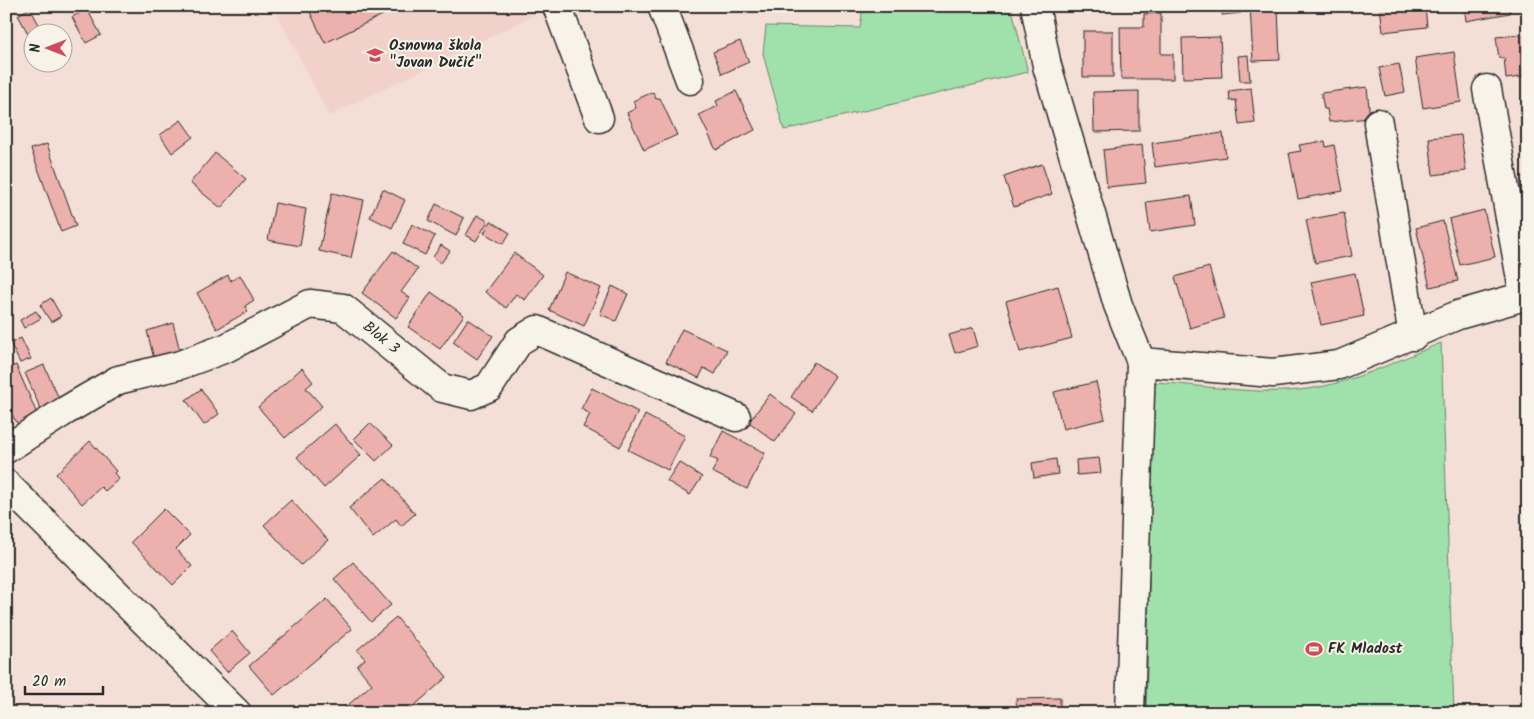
<svg xmlns="http://www.w3.org/2000/svg" width="1534" height="719" font-family="Kalam,sans-serif">
<rect width="100%" height="100%" fill="#f4dfd6"/>
<filter id="ink" filterUnits="userSpaceOnUse"><feTurbulence type="fractalNoise" baseFrequency=".02" numOctaves="2"/><feDisplacementMap in="SourceGraphic" scale="10" xChannelSelector="R" yChannelSelector="G"/><feConvolveMatrix kernelMatrix="1 2 1 2 8 2 1 2 1" color-interpolation-filters="sRGB"/></filter>
<g filter="url(#ink)">
<path fill="#f2d1ca" d="M273,6h259l3,9 -206,101z"/>
<path fill="#a0e1ab" stroke="#66866b" d="M863,6h148l17,66 -244,58 -21,-76 3,-28 94,2z
M1441,343l13,370h-308l8,-331c47,3 107,14 153,7 47,-6 91,-29 134,-46z"/>
<path fill="#ecb0ad" stroke="#2b2b2b" d="M307,6h94l-76,37z
M1222,6h18l1,7 -19,2z
M1250,6h28l2,54 -27,1z
M1380,6h45l2,21 -44,5z
M1464,6h45l1,7 -44,8z
M30,8l13,24h-11v9l-14,-26z
M87,9l14,26 -15,8 -14,-26z
M1161,13v41h12v25h-52l-1,-52h24v-13z
M1083,31h30v46h-30z
M1528,34v42l-22,3 -2,-21h-5l-3,-21z
M1220,37l2,40 -39,1 -1,-40z
M740,41l9,21 -27,12 -9,-22z
M1454,52l7,50 -38,6 -8,-50z
M1248,55l2,26h-10l-2,-25z
M1399,64l6,28 -20,4 -6,-28z
M1367,87l3,31 -41,4 -2,-13h-3l-3,-16z
M1251,88l4,35 -16,2 -3,-25 -6,1 -1,-10z
M736,91l19,39 -39,20 -17,-35 19,-9 -2,-5z
M1139,91v40l-45,1 -1,-40z
M653,92l3,7 4,-1 17,37 -33,15 -17,-37 9,-5 -3,-7z
M181,120l12,17 -21,16 -12,-18z
M1223,133l3,24 -71,10 -3,-24z
M1461,135l5,36 -33,4 -4,-37z
M1325,141l1,6 8,-2 9,46 -45,8 -9,-46 12,-2 -2,-6z
M47,144l29,82 -15,6 -30,-83z
M1142,145l4,38 -39,4 -4,-37z
M215,153l31,26 -25,29 -31,-25z
M1042,164l10,30 -38,13 -10,-30z
M383,189l22,11 -13,28 -22,-11z
M332,193l32,7 -13,58 -32,-7z
M1191,196l4,29 -45,7 -4,-30z
M275,203l31,6 -6,37 -32,-6z
M436,204l28,14 -8,18 -28,-15z
M1484,210l11,47 -35,8 -11,-46z
M1344,213l8,43 -37,7 -9,-43z
M477,215l11,6 -12,20 -10,-6z
M491,221l19,12 -7,11 -19,-11z
M1443,221l15,60 -28,6 -14,-59z
M412,224l23,12 -10,19 -22,-11z
M441,245l9,6 -9,12 -8,-6z
M393,251l25,18 -17,23 9,6 -14,20 -34,-25z
M514,253l29,22 -18,25 -9,-6 -10,14 -21,-16z
M1209,267l15,51 -34,10 -15,-51z
M565,272l36,16 -17,38 -35,-16z
M1355,273l9,43 -43,9 -10,-43z
M228,275l3,6 9,-6 14,25 -9,6 3,5 -31,18 -20,-36z
M612,286l16,8 -12,27 -16,-7z
M1058,286l14,52 -52,14 -14,-51z
M431,292l33,23 -24,34 -32,-22z
M51,298l10,18 -10,6 -11,-17z
M36,311l5,7 -17,10 -4,-8z
M468,319l25,17 -16,23 -24,-17z
M173,323l7,28 -26,8 -7,-28z
M973,328l5,18 -23,7 -6,-18z
M682,329l45,21 -12,24 -11,-6 -5,10 -33,-16z
M21,338l10,21 -11,4 -10,-20z
M814,362l21,14 -23,35 -21,-14z
M16,365l22,51 -18,11 -14,-21v-37z
M44,365l16,36 -19,9 -16,-37z
M302,368l11,14 -7,6 16,18 -37,32 -27,-31z
M1096,382l9,37 -42,10 -9,-37z
M592,388l46,24 -18,35 -37,-20 7,-13 -9,-5z
M201,389l18,25 -15,11 -18,-25z
M770,394l26,20 -21,28 -26,-20z
M645,415l40,21 -17,34 -40,-20z
M370,423l23,22 -17,16 -22,-22z
M335,424l26,31 -37,33 -27,-31z
M723,431l42,22 -18,36 -35,-17 6,-11 -8,-4z
M90,441l26,30 -2,2 5,6 -14,12 -4,-4 -19,17 -26,-30z
M1099,458l2,15 -24,2 -1,-15z
M1056,459l2,15 -24,4 -2,-15z
M679,462l23,15 -12,18 -23,-14z
M385,478l30,36 -14,12 -5,-7 -23,19 -24,-30z
M291,500l37,40 -27,25 -37,-40z
M164,509l26,26 -14,14 16,17 -19,19 -42,-43z
M353,562l38,43 -20,17 -37,-43z
M327,599l25,30 -78,66 -25,-29z
M396,617l51,60 -41,36h-67l33,-29 -15,-18 8,-7 -8,-9z
M232,631l18,22 -23,19 -18,-21z
M1060,698v15h-43l-1,-14z"/>
<g fill="none" stroke-linecap="round" stroke-linejoin="round">
<g stroke="#2b2b2b" stroke-width="31">
<path id="street" d="M557,6l42,112
M662,6l28,74
M1035,6l12,60 71,239 23,57 -11,351
M1487,89l37,207
M1378,123l35,213
M1141,362l132,11 66,-8 119,-50 70,-20
M6,449l59,-38 53,-31 62,-15 46,-17 84,-44 33,4 99,80 29,7 18,-8 30,-46 18,-11 199,87
M6,484l231,229"/>
</g>
<use href="#street" stroke="#f7f3e8" stroke-width="28"/>
</g>
</g>
<defs>
<g id="school-bare" transform="scale(1.35)"><path d="M0-5L7-2L0 1L-7-2ZM-4 1L0 2.5L4 1V4Q0 6-4 4Z" fill="#d1495b" stroke="#f7f3e8" stroke-width="2.5" paint-order="stroke"/></g>
<g id="stadium-bare" transform="scale(1.35)"><path d="M0-5a6.5 5 0 1 0 0 10a6.5 5 0 1 0 0-10ZM-3.5-1.8h7v3.6h-7Z" fill="#d1495b" stroke="#f7f3e8" stroke-width="2.5" paint-order="stroke"/></g>
</defs>
<g fill-rule="evenodd">
<use href="#school-bare" x="375" y="55"/>
<use href="#stadium-bare" x="1314" y="649"/>
</g>
<g text-anchor="middle" dominant-baseline="central" stroke-width="4" stroke-linejoin="round" paint-order="stroke">
<g font-size="15" font-weight="bold" fill="#2b2b2b" stroke="#f7f3e8" text-anchor="start">
<text x="389" y="46">Osnovna škola<tspan x="389" dy="17">"Jovan Dučić"</tspan></text>
<text x="1328" y="649">FK Mladost</text>
</g>
<g font-size="15" fill="#2b2b2b" stroke="#f7f3e8">
<text transform="translate(381 338) rotate(39)">Blok 3</text>
</g>
</g>
<rect width="1534" height="719" fill="none" stroke="#f7f3e8" stroke-width="25"/>
<rect x="12" y="12" width="1509" height="694" fill="none" stroke="#2b2b2b" stroke-width="2" filter="url(#ink)"/>
<g transform="translate(48 48) rotate(270)"><circle r="24" fill="#f7f3e8" stroke="#a5a39c"/>
<path d="M0-4L9 19L0 12L-9 19Z" fill="#d1495b"/>
<text y="-8" font-size="14" font-weight="bold" text-anchor="middle" fill="#2b2b2b">N</text>
</g>
<path d="M25 686v8h78v-8" fill="none" stroke="#2b2b2b" stroke-width="2.5"/>
<text x="32" y="686" font-size="15" fill="#2b2b2b" stroke="#f7f3e8" stroke-width="4" paint-order="stroke">20 m</text>
</svg>
